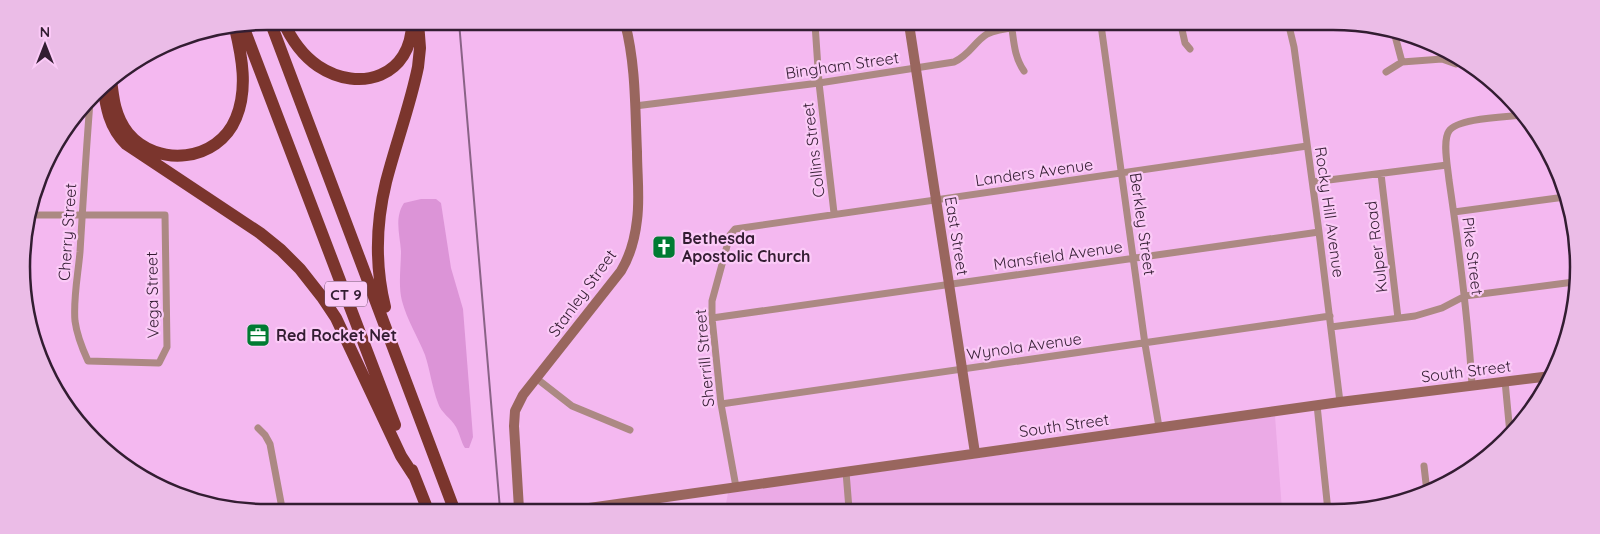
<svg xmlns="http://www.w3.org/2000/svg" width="1600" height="534" font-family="Quicksand,sans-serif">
<rect width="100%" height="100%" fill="#f4b8f0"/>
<path fill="#ebaae6" d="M1275,416l7,94 -557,-1 3,-16z"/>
<path fill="#dc94d7" d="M421,199h15l5,4 10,65 12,41 10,128 -4,11h-4c-4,-6 -5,-14 -9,-21 -5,-9 -15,-14 -18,-24 -6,-16 -8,-33 -13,-48 -7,-18 -18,-35 -23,-54 -4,-16 -1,-33 -1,-50 -1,-16 -7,-33 3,-48z"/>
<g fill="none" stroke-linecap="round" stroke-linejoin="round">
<path stroke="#ac8983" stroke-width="7" d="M815,24l4,59 15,130
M1101,25l44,319 14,83
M1181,25l4,18 5,6
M1289,26l5,21 25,185 21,170
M1012,29c2,15 3,29 12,42
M1394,32l8,30
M1386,72l16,-10 40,-3 14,5
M635,106l184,-23 135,-21c16,-7 20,-20 33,-28 14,-7 39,-7 55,-9
M1381,174l17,144
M1313,182l134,-17
M1454,212l111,-15
M30,215h135l2,132 -8,16 -71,-2c-6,-13 -11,-25 -13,-40 -2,-22 3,-46 5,-69 3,-50 6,-100 10,-150
M712,318l607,-86
M1331,327l84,-11 27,-8 23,-12 109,-14
M536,378l36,28 58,24
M1505,381l5,53
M1472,385c-4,-68 -13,-137 -23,-205 -1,-12 -7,-39 0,-49 8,-13 58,-14 73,-16
M721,404l609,-88
M1317,405l11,106
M258,428l7,7 5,9 12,64
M1424,466l3,26
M846,472l3,37
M736,487l-15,-83 -9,-86v-17l18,-66 5,-6 572,-83"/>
<path stroke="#99665e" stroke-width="10" d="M909,24l66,429
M519,509l-5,-83 1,-15 8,-16 98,-124c9,-15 14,-33 16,-51 3,-22 0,-46 0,-68 -2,-43 -1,-87 -12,-129
M582,509l758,-107 211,-26"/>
<path stroke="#7b352d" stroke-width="12" d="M270,21l184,488
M283,21c8,18 19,34 35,45 42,28 94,10 94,-44
M243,26l152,399
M111,79c2,19 4,38 17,54 29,35 90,29 108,-15 12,-29 6,-61 -1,-90
M103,85c3,22 6,42 23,59l134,89 21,17 19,19 22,28 14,21 65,138 13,20
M385,307c-10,-41 -9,-84 1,-125 10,-39 24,-76 32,-115l2,-19 -2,-26
M412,470l15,38"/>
<path stroke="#896286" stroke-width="2" d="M459,22l41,487"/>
</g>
<defs>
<g id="church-square" transform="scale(1.25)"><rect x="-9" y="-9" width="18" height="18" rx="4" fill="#007b32" stroke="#fbcaf7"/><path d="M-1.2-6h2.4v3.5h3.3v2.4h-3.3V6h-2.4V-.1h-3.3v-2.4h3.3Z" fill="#fff"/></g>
<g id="office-square" transform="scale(1.25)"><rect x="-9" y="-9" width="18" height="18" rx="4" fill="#007b32" stroke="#fbcaf7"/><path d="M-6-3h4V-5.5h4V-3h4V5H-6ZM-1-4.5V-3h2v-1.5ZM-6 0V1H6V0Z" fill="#fff"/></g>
</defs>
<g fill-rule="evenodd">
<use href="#church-square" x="664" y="247"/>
<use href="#office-square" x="258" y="335"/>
</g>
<g text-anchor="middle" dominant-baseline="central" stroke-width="4.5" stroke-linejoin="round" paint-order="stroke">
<rect fill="#fbcaf7" stroke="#6f516d" stroke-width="1" x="325" y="281.5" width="42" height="25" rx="4"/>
<g font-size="15" font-weight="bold" fill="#331d32">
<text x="346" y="294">CT 9</text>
</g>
<g font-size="16" fill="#331d32" stroke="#fbcaf7">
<text transform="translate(842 65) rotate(-8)">Bingham Street</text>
<text transform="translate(813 150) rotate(-97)">Collins Street</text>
<text transform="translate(1034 172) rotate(-8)">Landers Avenue</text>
<text transform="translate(1330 212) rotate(82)">Rocky Hill Avenue</text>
<text transform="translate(1143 224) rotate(82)">Berkley Street</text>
<text transform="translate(67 232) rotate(-86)">Cherry Street</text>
<text transform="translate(957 236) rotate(81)">East Street</text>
<text transform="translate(1376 247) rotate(-97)">Kulper Road</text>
<text transform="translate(1058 255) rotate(-8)">Mansfield Avenue</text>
<text transform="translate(1473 256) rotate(83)">Pike Street</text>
<text transform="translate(582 293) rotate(-54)">Stanley Street</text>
<text transform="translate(152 295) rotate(-91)">Vega Street</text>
<text transform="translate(1024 346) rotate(-8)">Wynola Avenue</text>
<text transform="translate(704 358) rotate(-95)">Sherrill Street</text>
<text transform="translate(1466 371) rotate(-7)">South Street</text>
<text transform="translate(1064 425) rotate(-8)">South Street</text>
</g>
<g font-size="16" font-weight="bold" fill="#331d32" stroke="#fbcaf7" text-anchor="start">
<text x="682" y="238">Bethesda<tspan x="682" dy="18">Apostolic Church</tspan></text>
<text x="276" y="335">Red Rocket Net</text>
</g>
</g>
<path d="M0 0H1600V534H0ZM267 30H1333A237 237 0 0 1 1570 267V267A237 237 0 0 1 1333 504H267A237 237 0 0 1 30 267V267A237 237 0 0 1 267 30Z" fill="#ebbce7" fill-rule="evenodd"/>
<path fill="none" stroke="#331d32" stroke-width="2.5" d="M267 30H1333A237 237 0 0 1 1570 267V267A237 237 0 0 1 1333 504H267A237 237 0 0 1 30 267V267A237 237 0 0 1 267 30Z"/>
<g transform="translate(45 45)" stroke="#fbcaf7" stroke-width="4" paint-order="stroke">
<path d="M0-4L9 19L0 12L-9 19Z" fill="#331d32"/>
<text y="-8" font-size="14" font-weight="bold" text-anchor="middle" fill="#331d32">N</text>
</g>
</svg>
